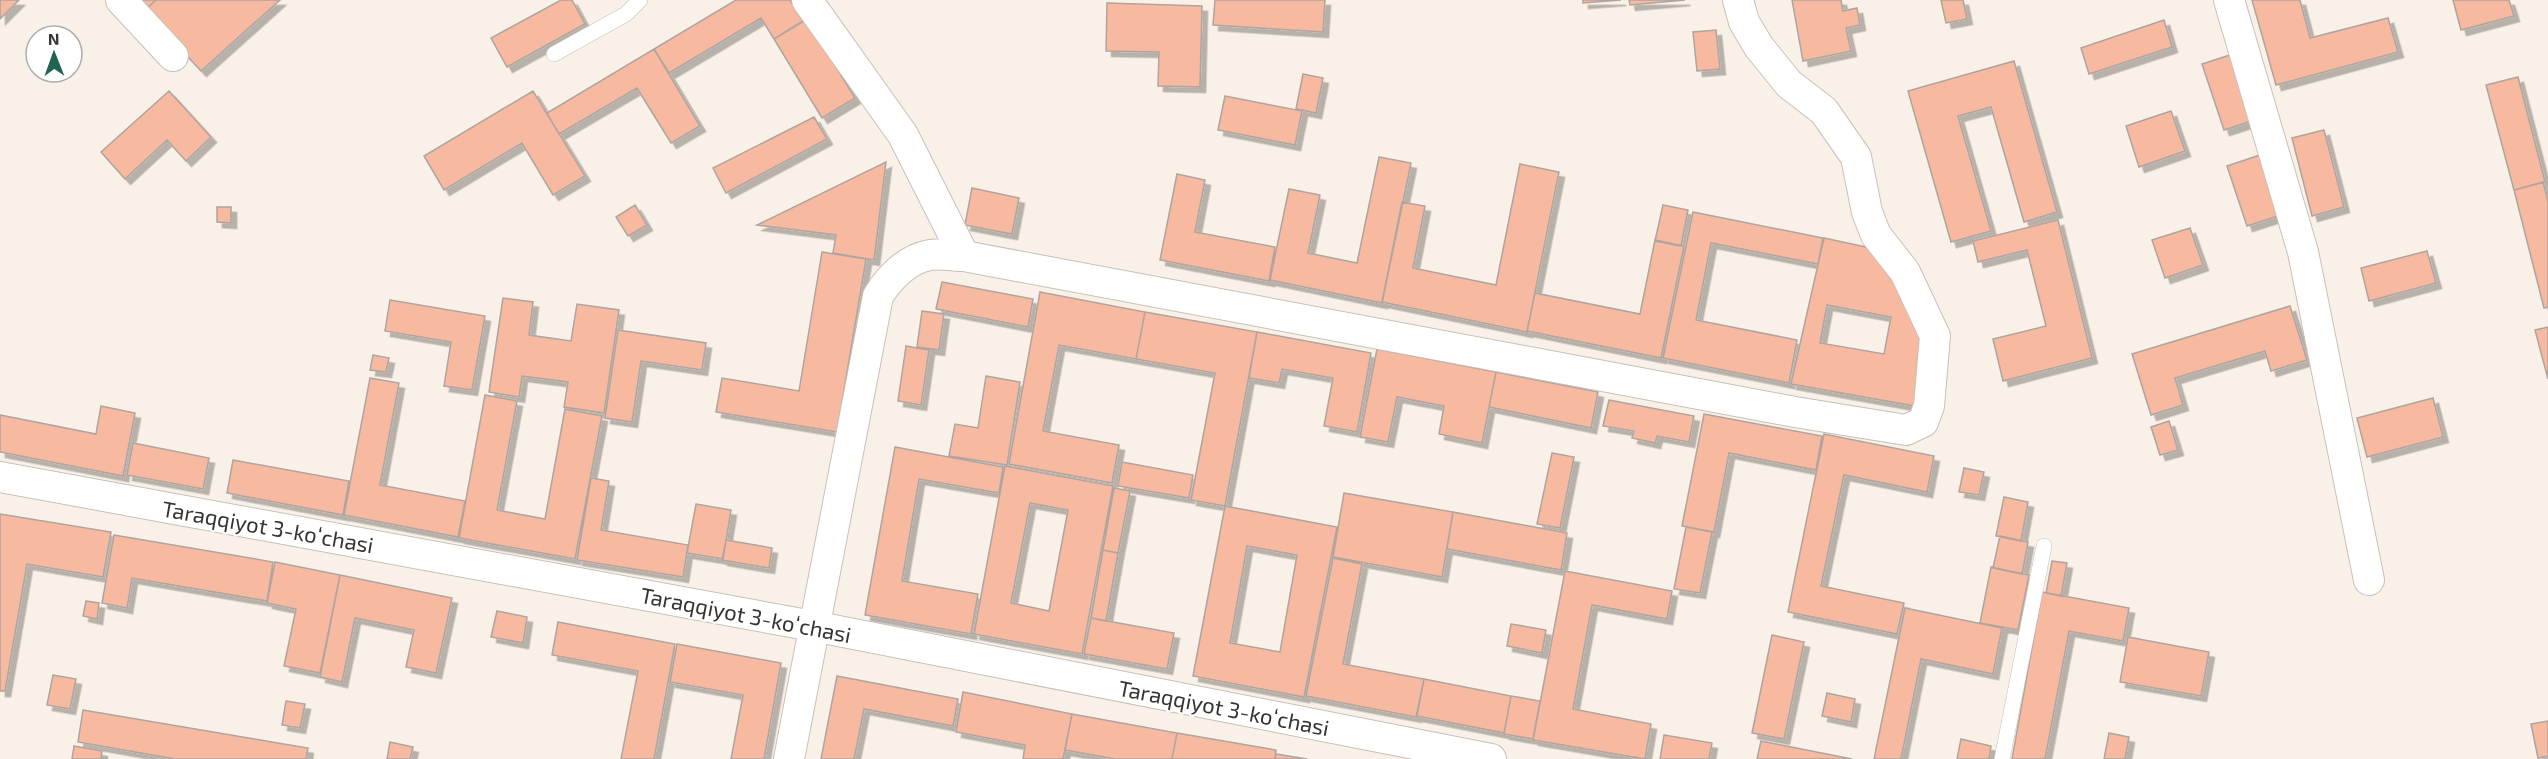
<svg xmlns="http://www.w3.org/2000/svg" width="2548" height="759" font-family="'Exo 2',sans-serif">
<defs>
<filter id="shadow"><feDropShadow dx="5.5" dy="5.5" stdDeviation="0" flood-color="#0004"/></filter>
</defs>
<rect width="100%" height="100%" fill="#f9f1e8"/>
<path fill="#f7b99f" stroke="#afa49f" stroke-width="1.5" fill-rule="evenodd" filter="url(#shadow)" d="M0,0h19l-19,19z
M136,0h20l-11,10z
M156,0h124l-79,71 -56,-61z
M561,0h11l13,24 -78,43 -16,-29z
M736,0h54l13,21 -29,18 -13,-21 -92,55 -15,-24z
M1215,0h110l-2,32 -110,-7z
M1583,0h38l-38,3z
M1629,0h56l-55,5z
M1792,0h49l2,11 14,-3 3,17 -14,3 5,23 -48,10z
M1941,0h22l4,19 -21,4z
M2252,0h48l10,38 78,-20 10,34 -122,33z
M2453,0h56l5,16 -53,14z
M1107,3l95,3 -2,81 -42,-1 1,-34 -53,-1z
M807,19l48,79 -33,20 -48,-79z
M2164,20l8,27 -83,27 -8,-26z
M1716,30l4,39 -23,2 -4,-39z
M654,49l46,77 -29,17 -34,-55 -78,46 -12,-21z
M2233,54l22,66 -31,10 -22,-66z
M2014,61l43,151 -33,10 -33,-115 -33,9 33,115 -40,11 -43,-151z
M1303,74l20,4 -7,35 -20,-4z
M2518,77l27,105 -31,8 -28,-105z
M169,91l42,46 -25,24 -19,-21 -42,39 -24,-27z
M533,91l52,85 -32,19 -31,-52 -78,47 -20,-34z
M1225,96l77,15 -7,34 -77,-15z
M2171,111l14,40 -46,16 -13,-41z
M814,117l13,22 -101,54 -13,-25z
M2324,130l20,77 -32,9 -20,-78z
M2260,155l21,60 -34,11 -20,-60z
M1379,157l32,6 -29,140 -112,-23 19,-91 31,6 -12,58 49,10z
M886,162l-12,98 -41,-7 3,-18 -79,-10z
M1520,164l39,8 -32,160 -145,-30 20,-100 23,4 -12,62 83,17z
M1177,174l28,6 -10,52 80,15 -6,34 -109,-21z
M2543,182l5,19v106l-4,1 -30,-118z
M972,188l47,10 -7,36 -47,-9z
M635,205l12,20 -19,11 -12,-19z
M1663,205l25,5 -7,36 -26,-5z
M217,207h14v16l-14,-1z
M1693,212l130,26 -5,26 -107,-21 -15,77 101,20 -8,43 -126,-25z
M2058,220l34,138 -89,23 -10,-42 53,-13 -19,-76 -49,12 -5,-21z
M2190,228l13,37 -38,13 -13,-38z
M1824,238l51,11 42,66 8,46 -5,46 -129,-23zM1827,305l64,12 -7,37 -64,-11z
M1655,240l29,6 -23,112 -134,-27 8,-38 105,21z
M2427,251l9,32 -67,18 -8,-33z
M822,252l44,7 -29,173 -121,-20 6,-34 77,13z
M942,282l91,17 -5,28 -92,-18z
M1040,292l105,20 -9,47 -77,-14 -16,86 76,14 -7,38 -103,-19z
M503,298l30,4 -4,33 42,6 6,-37 42,6 -15,103 -40,-6 4,-25 -46,-6 -3,21 -30,-5z
M390,300l95,16 -13,74 -28,-4 7,-44 -66,-11z
M2290,306l17,54 -36,11 -6,-20 -90,27 8,27 -32,10 -19,-61z
M922,311l22,3 -5,36 -22,-3z
M1145,312l112,20 -32,174 -34,-6 24,-127 -79,-14z
M2548,327v52l-13,-49z
M618,330l88,13 -4,27 -61,-9 -9,61 -27,-4z
M1257,332l114,21 -14,79 -33,-6 9,-48 -51,-9 -3,14 -30,-5z
M906,346l23,4 -8,55 -23,-4z
M1377,349l119,23 -14,71 -43,-9 5,-28 -47,-9 -9,45 -28,-5z
M373,355l16,3 -3,14 -16,-2z
M1496,372l102,20 -7,36 -102,-21z
M986,376l34,6 -13,83 -58,-9 6,-32 23,4z
M370,378l29,5 -19,102 85,16 -7,36 -114,-22z
M485,395l32,6 -20,109 48,9 20,-110 37,7 -27,143 -116,-21z
M2433,398l10,39 -76,20 -10,-39z
M1609,400l85,16 -5,26 -32,-6 -2,7 -23,-5 2,-7 -31,-5z
M101,406l34,7 -12,63 -123,-24v-37l96,19z
M1704,414l118,22 -6,34 -87,-17 -15,79 -32,-6z
M2169,421l9,29 -18,5 -9,-28z
M1824,434l110,22 -7,36 -83,-17 -23,111 83,17 -7,31 -109,-22z
M133,443l76,15 -6,31 -76,-14z
M895,447l108,20 -4,26 -80,-14 -17,102 76,13 -7,40 -106,-19z
M1552,453l22,4 -14,71 -23,-4z
M233,460l116,21 -6,34 -116,-22z
M1122,462l71,13 -4,23 -71,-12z
M1005,466l108,20 -31,168 -108,-20zM1030,503l38,7 -19,101 -38,-8z
M1964,468l20,4 -5,23 -20,-3z
M591,478l18,3 -8,49 87,15 -5,32 -106,-17z
M1114,488l16,3 -12,62 -15,-3z
M1344,493l109,19 -11,65 -109,-20z
M2004,497l24,5 -7,39 -25,-5z
M696,504l35,6 -8,49 -36,-6z
M1225,506l112,21 -33,170 -111,-21zM1247,546l50,9 -17,97 -50,-9z
M1453,512l114,21 -6,37 -114,-21z
M0,514l111,18 -8,45 -76,-13 -22,127h-5z
M1686,527l26,5 -12,61 -26,-4z
M114,535l159,27 -6,39 -135,-23 -5,30 -25,-5z
M2000,536l28,6 -6,32 -29,-6z
M726,540l46,8 -3,20 -47,-8z
M1103,550l15,3 -12,68 -15,-3z
M1333,558l29,6 -19,100 81,15 -8,38 -110,-21z
M2052,561l15,2 -6,33 -15,-3z
M275,562l65,13 -20,98 -36,-7 12,-57 -29,-6z
M1991,567l38,8 -11,55 -38,-7z
M1565,571l107,20 -5,28 -75,-14 -19,104 78,15 -6,35 -112,-19z
M340,575l112,23 -16,75 -30,-6 8,-37 -59,-12 -13,64 -22,-5z
M2042,592l87,16 -6,33 -54,-10 -24,128h-33z
M86,601l13,2 -2,16 -14,-3z
M1905,608l97,20 -9,46 -72,-15 -20,100h-27z
M497,611l30,6 -4,26 -32,-6z
M1091,618l83,15 -7,36 -83,-15z
M558,622l117,22 -21,115h-33l17,-88 -86,-16z
M1511,624l35,6 -4,23 -35,-7z
M1772,635l32,7 -20,97 -32,-6z
M2128,637l81,15 -8,44 -81,-14z
M677,644l104,19 -17,96h-33l12,-64 -73,-13z
M53,675l23,4 -6,30 -23,-4z
M837,676l121,23 -5,27 -89,-17 -10,50h-33z
M1424,679l87,17 -7,37 -87,-17z
M963,692l109,22 -9,45h-40l2,-14 -69,-13z
M1827,693l28,6 -4,23 -29,-6z
M1511,696l29,5 -7,38 -29,-5z
M286,701l19,3 -5,24 -18,-3z
M83,710l225,38 -2,11h-131l-97,-17z
M1072,714l105,19 -5,26h-57l-50,-9z
M2548,721v35l-10,2 -7,-34z
M1177,733l99,17 -1,9h-103z
M2109,733l20,4 -4,22h-21z
M1664,735l48,8 -3,16h-49z
M1961,739l30,7 -2,13h-32z
M1761,741l91,18h-95z
M390,742l23,5 -3,12h-23z
M74,746l28,5 -1,8h-29z
M1276,754l31,5h-32z"/>
<g fill="none" stroke-linecap="round" stroke-linejoin="round">
<g stroke="#c8c0b8" stroke-width="16">
<path id="service" d="M554,54l72,-40 14,-14
M2002,759l42,-213"/>
</g>
<g stroke="#c8c0b8" stroke-width="32">
<path id="minor" d="M121,0l52,56
M807,0l96,135 61,121
M2229,0l74,252 66,328
M0,477l813,149 678,133
M789,759l89,-463c11,-18 29,-37 52,-41 11,-2 24,1 34,1l831,156 111,18 17,-8 6,-16 6,-70 -30,-64 -29,-37 -9,-23 -11,-55 -32,-46 -35,-27 -30,-37 -15,-25 -6,-22"/>
</g>
<use href="#service" stroke="#fff" stroke-width="15"/>
<use href="#minor" stroke="#fff" stroke-width="30"/>
</g>
<g text-anchor="middle" dominant-baseline="central" stroke-width="4.5" stroke-linejoin="round" paint-order="stroke">
<g font-size="22" fill="#373330" stroke="#fff">
<text transform="translate(268 526) rotate(10)">Taraqqiyot 3-koʻchasi</text>
<text transform="translate(746 614) rotate(11)">Taraqqiyot 3-koʻchasi</text>
<text transform="translate(1224 707) rotate(11)">Taraqqiyot 3-koʻchasi</text>
</g>
</g>
<g transform="translate(54 54) rotate(359)"><circle r="28" fill="#ffffff" stroke="#afadac" stroke-width="1.5"/>
<path d="M0-4.5L10 22L0 15L-10 22Z" fill="#206454"/>
<text y="-9" font-size="16" font-weight="bold" text-anchor="middle" fill="#373330">N</text>
</g>
</svg>
